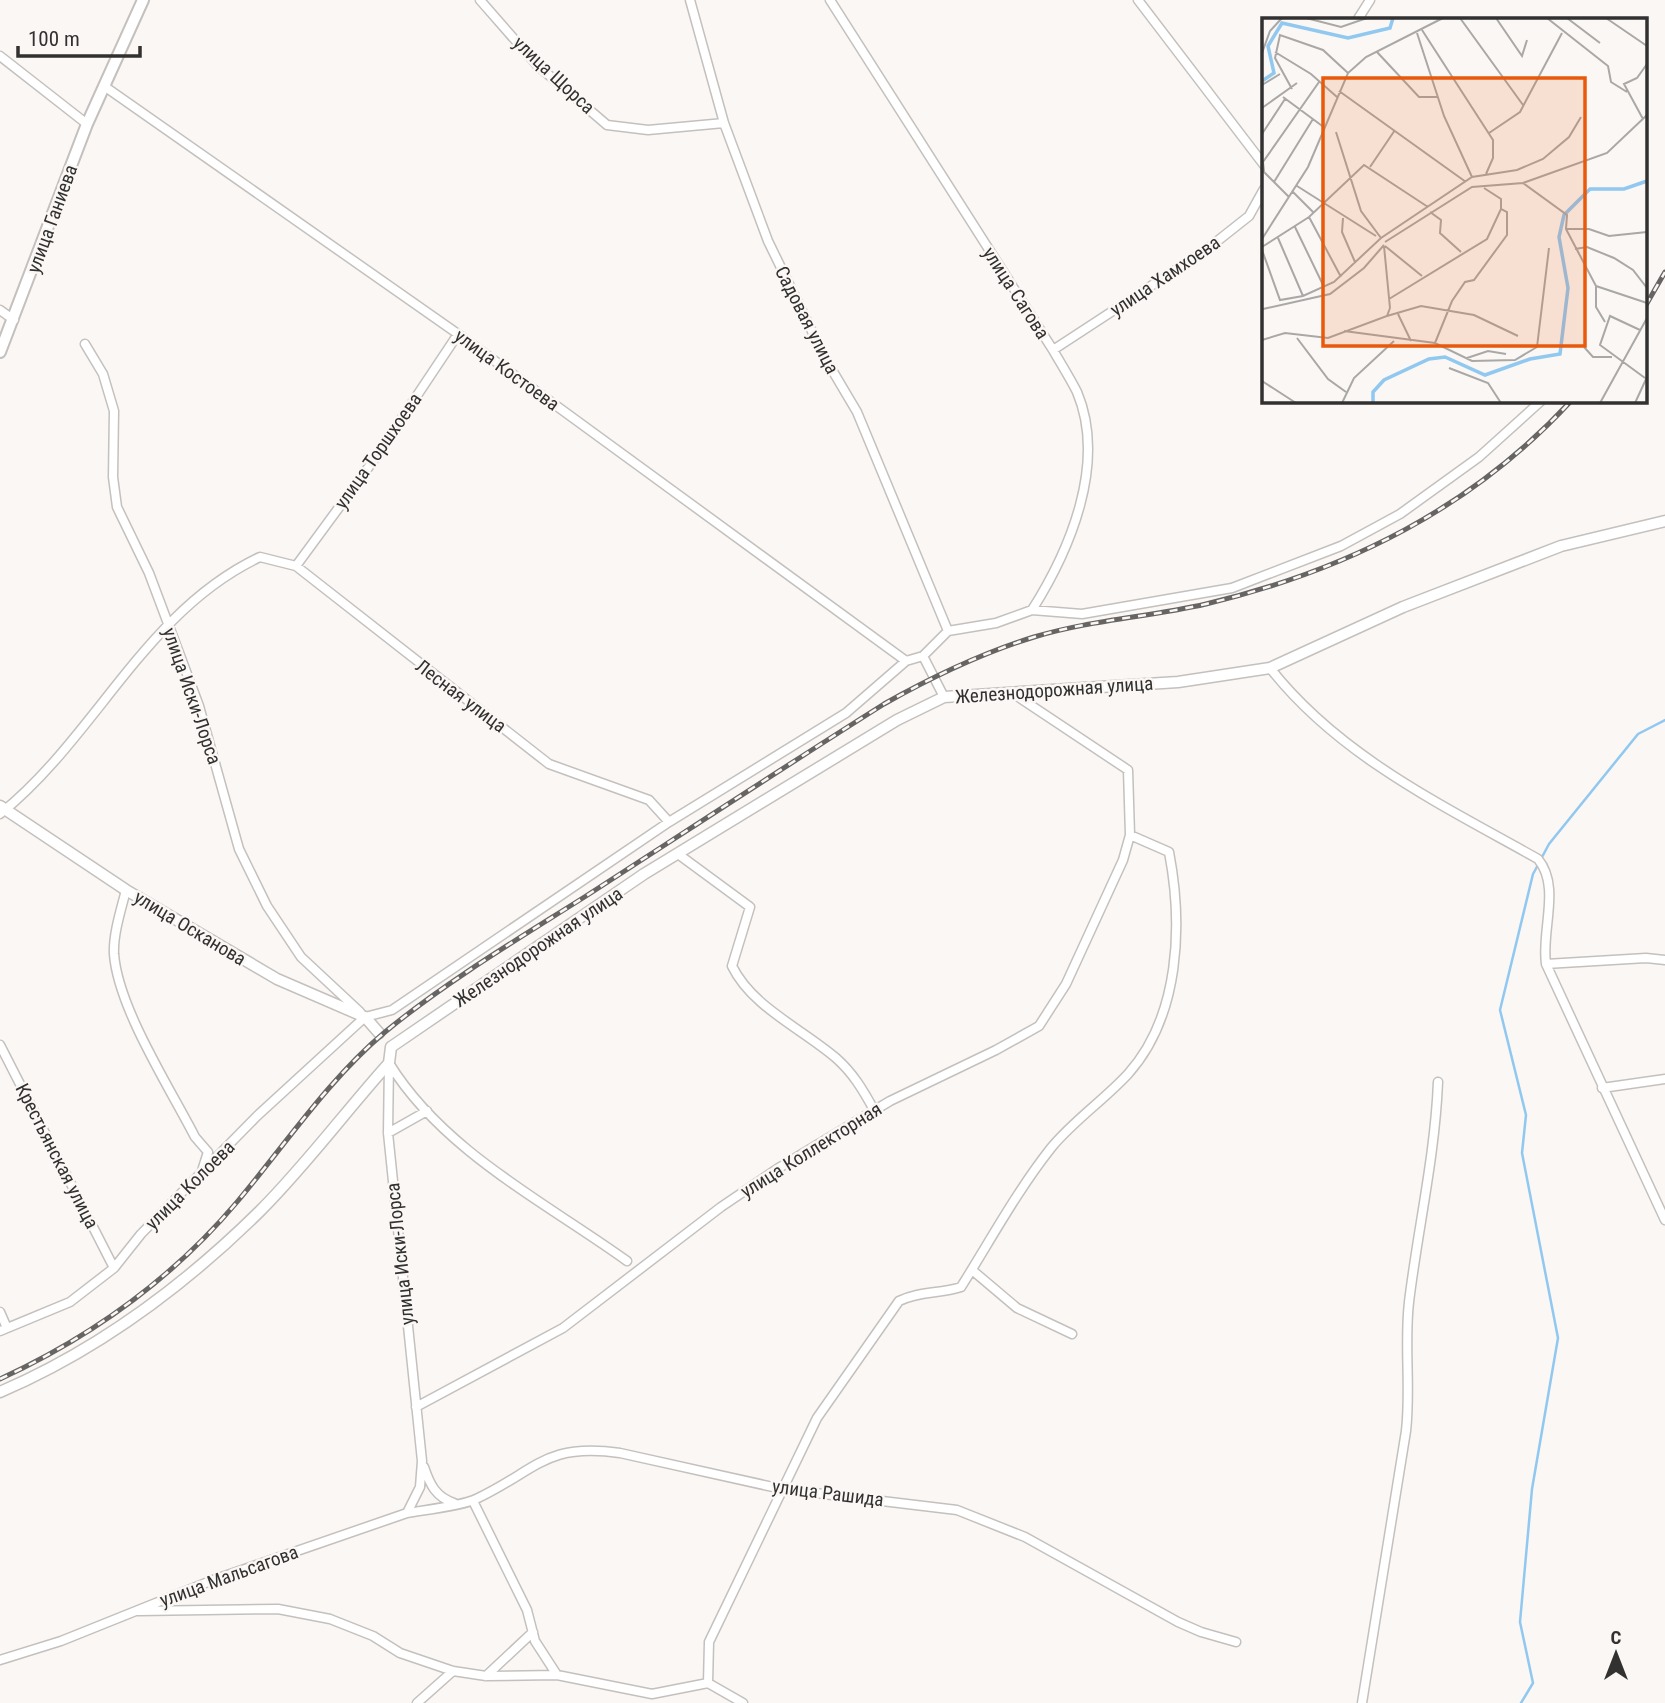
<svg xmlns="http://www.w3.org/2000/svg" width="1665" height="1703" font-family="'Roboto Condensed',sans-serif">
<rect width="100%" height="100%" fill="#faf7f5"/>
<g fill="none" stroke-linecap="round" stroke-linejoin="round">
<path stroke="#91c8f0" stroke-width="2.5" d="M1541,859l8,-15 89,-110 27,-14
M1521,1703l12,-20 -13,-61 12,-133 26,-151 -36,-185 4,-38 -26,-105 33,-136 5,-9"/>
<g stroke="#c4c0be" stroke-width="11">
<path id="minor" d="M480,0l56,64 71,61 41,5 76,-7
M690,0l34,123 44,118 57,117 32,54 91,219
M830,0l223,350c8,14 17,28 24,42 30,71 -7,158 -45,218
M1138,0l126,165
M1358,19l12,-19
M0,56l87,68
M104,86l354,248 448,327
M0,310l14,10
M85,344l18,30 11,37 -1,66 4,30 32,66 50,133 40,143 28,57 34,51 59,55
M1053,350l153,-100 43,-34 15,-27
M296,566l80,-109 82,-123
M923,656l21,41
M1270,668c69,88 172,137 268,191 23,28 3,71 8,105l119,256
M0,814c96,-77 145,-203 260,-257l36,9 253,198 100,36 20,22
M678,854l72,53 -18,59c20,41 69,62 104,92 17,15 27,32 38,52
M126,890c-5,20 -13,44 -12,64 4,54 56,134 81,183l13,15 -7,22
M1546,964l100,-6 19,2
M0,1045l114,223
M389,1063c54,88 156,139 238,198
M1602,1088l63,-9
M388,1133l39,-22
M972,1270l45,38 55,26
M0,1312l7,16
M0,1331l70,-29 44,-34 27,-34 116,-118 108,-99 27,-7 277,-188 177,-109 60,-52 17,-5 25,-25 48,-8 36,-13 50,4 150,-26 109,-42 59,-32 79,-57 62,-56
M416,1407l147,-79 158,-121 56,-38 113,-68 106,-51 43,-24 27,-42 57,-124 7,-25 -2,-65 -114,-76
M424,1467c6,18 12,30 30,36
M473,1501l54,109 8,31 22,34
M407,1513c17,-3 55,-7 69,-14 60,-28 69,-57 144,-46l162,36 175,21 68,27 153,85 23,10 35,10
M138,1611l140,-2 52,10 43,17 27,17 53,18 33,5 71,-1 95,19 56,-11 35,20
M0,1660l61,-19 152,-61 194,-67 13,-26 2,-26 -34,-328 1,-70
M486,1676l47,-44
M708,1683l1,-41 108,-224 82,-117c20,-10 41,-7 62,-14 29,-46 56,-96 90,-139 22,-27 53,-48 77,-74 52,-58 55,-149 41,-222l-39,-17
M417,1703l36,-32
M1362,1703l44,-272c5,-43 -2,-86 3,-129 9,-74 26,-146 29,-220"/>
</g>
<g stroke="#c4c0be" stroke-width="13">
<path id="tertiary" d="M0,806l126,84 151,89 88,38 14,16
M391,1047l253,-173 253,-154 47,-23 234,-15 92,-14 133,-61 158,-61 104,-25
M0,1392c98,-42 184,-106 260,-181 46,-46 85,-99 129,-148l2,-16"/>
</g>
<g stroke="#c4c0be" stroke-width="14">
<path id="secondary" d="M0,352l87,-228 56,-124"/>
</g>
<use href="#minor" stroke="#fff" stroke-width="8"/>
<use href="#tertiary" stroke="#fff" stroke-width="10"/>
<use href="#secondary" stroke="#fff" stroke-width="10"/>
<g stroke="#676564" stroke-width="5">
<path id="rail" d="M1646,305l19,-33
M0,1379c91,-42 173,-101 237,-177 48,-57 91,-122 148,-170 62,-51 133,-93 201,-136 99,-64 198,-129 298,-192 48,-27 98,-51 150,-67 56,-17 115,-20 172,-33 142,-34 266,-96 365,-203"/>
</g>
<use href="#rail" stroke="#faf7f5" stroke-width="2.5" stroke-dasharray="8" stroke-linecap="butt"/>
</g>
<g text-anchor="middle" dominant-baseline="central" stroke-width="5" stroke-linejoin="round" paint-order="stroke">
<g font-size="19" fill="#323130" stroke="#faf7f5">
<text transform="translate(554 75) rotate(43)">улица Щорса</text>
<text transform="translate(52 219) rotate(-70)">улица Ганиева</text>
<text transform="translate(1165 276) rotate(-34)">улица Хамхоева</text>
<text transform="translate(1016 293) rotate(57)">улица Сагова</text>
<text transform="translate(807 320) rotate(63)">Садовая улица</text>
<text transform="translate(507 370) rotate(36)">улица Костоева</text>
<text transform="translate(378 451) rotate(-55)">улица Торшхоева</text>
<text transform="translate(1054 690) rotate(-4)">Железнодорожная улица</text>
<text transform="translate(192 696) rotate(71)">улица Иски-Лорса</text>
<text transform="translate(461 696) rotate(37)">Лесная улица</text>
<text transform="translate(190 928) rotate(31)">улица Осканова</text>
<text transform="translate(538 947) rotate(-34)">Железнодорожная улица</text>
<text transform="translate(811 1150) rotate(-32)">улица Коллекторная</text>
<text transform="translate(57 1156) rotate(63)">Крестьянская улица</text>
<text transform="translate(190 1185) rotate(-45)">улица Колоева</text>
<text transform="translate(400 1254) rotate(-96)">улица Иски-Лорса</text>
<text transform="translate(828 1493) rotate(7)">улица Рашида</text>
<text transform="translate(229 1576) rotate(-20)">улица Мальсагова</text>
</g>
</g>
<g transform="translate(1262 18)">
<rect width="385" height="385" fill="#faf7f5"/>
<path fill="none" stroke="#91c8f0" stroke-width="3.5" d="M0,63l12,-8 -6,-27 14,-23 66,15 42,-10 3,-10M111,385v-11l11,-12 45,-21 16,-2 40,18 45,-16 30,-5 8,-66 -9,-51 5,-22 26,-26h34l23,-8"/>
<path fill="none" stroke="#aaa8a6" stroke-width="2" d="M44,0l35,9 26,-9M198,0l63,87M234,0l26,38 5,-16M285,0l61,48 3,16 16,10M305,0l33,25M344,0l41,28M160,12l71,110v18l-7,16M155,15l27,83 28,61M13,34l36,22 26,23M115,34l42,45h18M0,35l8,-22 12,-13M0,67l18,-11M30,71l-17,-31 5,-23 43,15 25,23M77,73l127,91M21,79l42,31M0,90l35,-25M381,101l-19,-35 13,-6 10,-14M74,114l25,79 20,27M227,115l31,-21 42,-79M0,116l23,-35M108,149l25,-37M0,152l27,27M2,153l-1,-9 56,-80M12,164l39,-63M261,165l44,32 -1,14 30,57v21l9,15M35,168l79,50M31,174l21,21M168,194l11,8 -1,13 21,19M47,199l32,60M81,200l-1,14 13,30M33,209l29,60M304,211h23l20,7 38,-4M16,220l25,58M0,221l46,-72 40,-94 18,-16 77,-39M123,224l87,-55 51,-4 84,-30 40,-38M122,228l6,62M123,228l37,30M0,229l47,-30 55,-52 64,42M313,231l12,-2 27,11 19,12 14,18M0,232l18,50 23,-4 31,-14 47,-44 91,-61 45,-7 26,-11 26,-22 12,-20M334,268l51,17M127,281l98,-60 14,-30M1,291l67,-15 34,-26 20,-23M136,296l13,27M125,298l34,-10 53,9 44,21M378,312l-30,-14 -10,29 45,33M82,313l91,12 37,18 43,-1 22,-13 12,-99M35,320l31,41 18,13M0,322l23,-7 43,5 59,-22 3,-8M173,325l17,-42 13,-19 9,-2 33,-45v-23l-6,-3v-10l-17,-11M322,329l9,10h19M205,340l21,-7 18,3M187,350l39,15 13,20M0,363l34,22M80,385l12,-25 40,-37M338,385l47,-85M373,385l12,-26"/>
<path fill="#e8590c" fill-opacity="0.15" stroke="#e8590c" stroke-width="3.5" d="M61,60h262v268h-262z"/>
<rect width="385" height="385" fill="none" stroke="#323130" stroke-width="3.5"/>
</g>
<g transform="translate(1616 1654)" stroke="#faf7f5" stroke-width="5" paint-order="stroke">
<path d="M0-5L12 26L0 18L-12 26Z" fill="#323130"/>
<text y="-10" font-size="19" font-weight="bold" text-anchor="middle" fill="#323130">С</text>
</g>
<path d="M18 46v10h122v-10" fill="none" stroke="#323130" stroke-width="3.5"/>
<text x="28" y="46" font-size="21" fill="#323130" stroke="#faf7f5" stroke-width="5" paint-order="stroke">100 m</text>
</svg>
